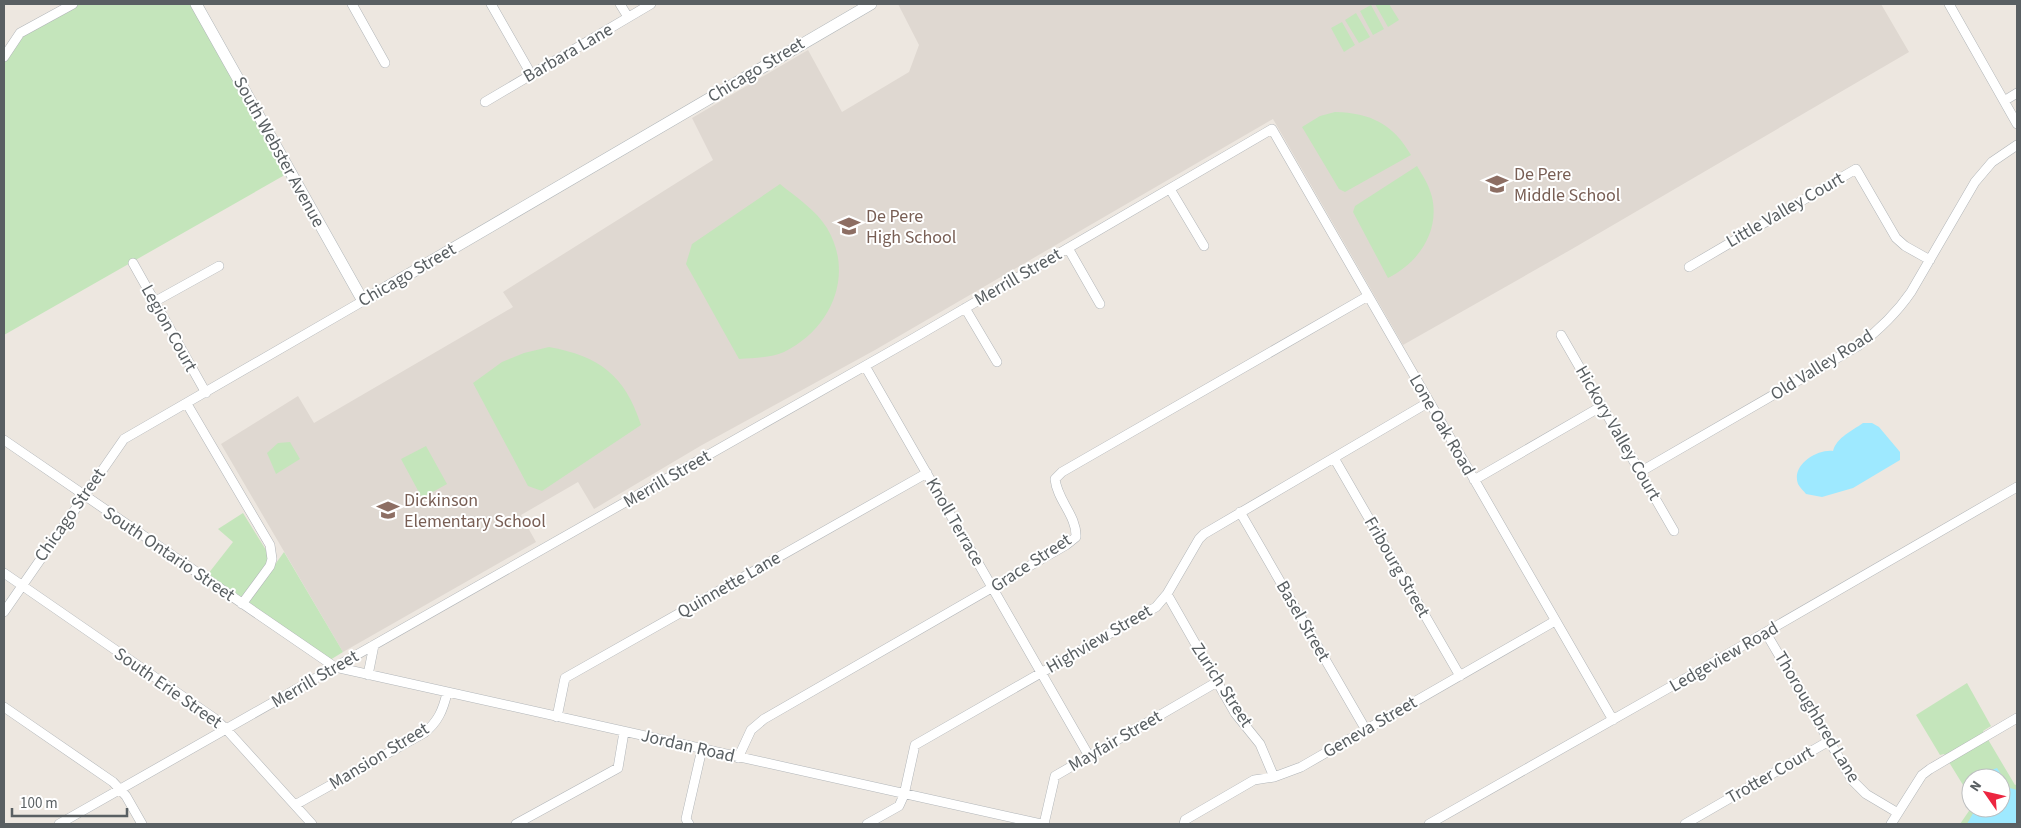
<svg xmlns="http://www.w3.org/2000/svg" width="2021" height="828" font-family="'Source Sans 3',sans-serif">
<rect width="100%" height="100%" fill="#ede7e0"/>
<path fill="#dfd8d1" d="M898,4h983l28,48 -337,197 -169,96 -130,-226 -398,231 -173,95 -108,64 -16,-27 -57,33 15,27 -193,110 -122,-208 77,-48 16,27 199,-116 -10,-15 210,-132 -21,-42 116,-68 34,62 67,-40 10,-27z"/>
<path fill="#c4e5bb" d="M73,4h123l94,168 -286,163v-278l16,-24z
M1375,4h14l10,16 -11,7z
M1371,5l13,24 -11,6 -13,-24z
M1356,13l14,24 -11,6 -14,-23z
M1342,22l13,23 -11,7 -13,-24z
M1335,112c36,1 58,12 76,43l-66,37 -6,-3 -37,-62 18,-11z
M1417,166c6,10 12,19 15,31 8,35 -14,66 -44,81l-35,-66 2,-6z
M780,184c17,14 35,25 47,44 28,47 4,101 -43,124 -14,6 -31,6 -45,7l-53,-95 6,-20z
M549,347c50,9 76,28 92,78l-99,66 -14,-5 -55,-103 29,-21 22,-9z
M290,442l10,17 -24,15 -9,-21 11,-10z
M426,446l21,38 -25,14 -21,-39z
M243,513l28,45 -29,40 -34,-24 25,-32 -15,-13z
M284,552l59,100 -13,8 -82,-58z
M1967,683l24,43 -8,5 32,54 2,-1v40h-57l11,-16h30v-30h-30v20l-27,-44 -4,1 -24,-40z"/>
<path fill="#9ee9ff" d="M1863,423h9l7,4 21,25v8l-47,28 -31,9 -16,-3c-2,-3 -6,-6 -8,-10 -7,-19 19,-35 35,-33 4,-14 19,-20 30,-28z
M1997,768l13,20 7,2v34h-50l9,-16h25v-30h-29z"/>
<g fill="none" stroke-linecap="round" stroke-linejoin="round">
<g stroke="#b1b5b8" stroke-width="10">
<path id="street" d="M352,4l33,59
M491,4l40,70
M620,4l8,13
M1949,4l68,120
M4,57l16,-24 53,-29
M2004,101l13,-8
M485,102l166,-98
M1170,189l34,57
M1068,248l32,56
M133,263l73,130
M1689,267l167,-98 40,69 9,8 25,14
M154,302l65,-36
M965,308l32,54
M1561,335l113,196
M865,366l224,390
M187,404l83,141 2,14 -2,7 -28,38
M4,440l331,227 706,157
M1334,458l126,218
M1640,472l218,-126c21,-16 38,-32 53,-54l64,-110 17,-20 25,-17
M1474,480l128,-74
M1240,512l126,218
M4,573l210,145 12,11 86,95
M1167,594l68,119 25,31 14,33
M4,612l120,-173 239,-138
M1766,633l86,147 14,14 32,19
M368,675l6,-30
M4,707l109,75 13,14 16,28
M557,717l8,-39 362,-205
M738,758l13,-28 13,-11 302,-174 10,-8c1,-21 -19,-37 -21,-58l7,-7 306,-176
M295,805l129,-72c14,-11 19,-23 23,-40
M59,824l855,-486 358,-209 341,591
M516,824l102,-56 6,-36
M689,824l-3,-5 16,-70
M867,824l32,-18 5,-11 11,-50 241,-138 11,-13 32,-55 5,-5 225,-132
M1044,824l11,-48 162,-94
M1184,824l1,-4 69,-40 20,-3 27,-10 254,-146
M1429,824l273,-155 315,-182
M1685,824l144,-83
M1891,824l31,-49 8,-6 87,-51"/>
</g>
<g stroke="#b0b6b9" stroke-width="12">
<path id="secondary" d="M196,4l167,297 508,-297"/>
</g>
<use href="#street" stroke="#fff" stroke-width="9"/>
<use href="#secondary" stroke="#fff" stroke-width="11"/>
</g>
<defs>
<g id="school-bare" transform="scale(1.725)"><path d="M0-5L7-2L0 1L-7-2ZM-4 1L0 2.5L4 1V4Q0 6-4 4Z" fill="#8d6e63" stroke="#fff" stroke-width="2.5" paint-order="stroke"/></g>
</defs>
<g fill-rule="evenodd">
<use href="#school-bare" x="1497" y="184"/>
<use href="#school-bare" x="849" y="226"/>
<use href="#school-bare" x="388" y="510"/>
</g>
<g text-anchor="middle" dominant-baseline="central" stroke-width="4" stroke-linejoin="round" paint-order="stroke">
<g font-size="18" fill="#595f62" stroke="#fff">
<text transform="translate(568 53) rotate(-30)">Barbara Lane</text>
<text transform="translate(756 70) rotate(-31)">Chicago Street</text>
<text transform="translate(279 152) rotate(61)">South Webster Avenue</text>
<text transform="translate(1785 210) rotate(-30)">Little Valley Court</text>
<text transform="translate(407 275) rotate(-30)">Chicago Street</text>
<text transform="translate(1018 277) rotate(-30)">Merrill Street</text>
<text transform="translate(169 328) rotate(61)">Legion Court</text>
<text transform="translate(1822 365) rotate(-32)">Old Valley Road</text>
<text transform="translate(1442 425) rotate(60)">Lone Oak Road</text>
<text transform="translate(1618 433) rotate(60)">Hickory Valley Court</text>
<text transform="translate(667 479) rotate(-30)">Merrill Street</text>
<text transform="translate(70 515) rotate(-55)">Chicago Street</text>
<text transform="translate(955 522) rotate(60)">Knoll Terrace</text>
<text transform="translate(169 554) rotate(34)">South Ontario Street</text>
<text transform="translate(1031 563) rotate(-33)">Grace Street</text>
<text transform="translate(1397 567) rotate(60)">Fribourg Street</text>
<text transform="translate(729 585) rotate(-30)">Quinnette Lane</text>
<text transform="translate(1303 621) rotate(60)">Basel Street</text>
<text transform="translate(1099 639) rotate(-30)">Highview Street</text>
<text transform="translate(1724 657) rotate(-30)">Ledgeview Road</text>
<text transform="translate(315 679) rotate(-30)">Merrill Street</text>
<text transform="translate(1222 685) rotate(57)">Zurich Street</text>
<text transform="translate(168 688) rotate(35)">South Erie Street</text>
<text transform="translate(1817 717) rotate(59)">Thoroughbred Lane</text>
<text transform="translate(1370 727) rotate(-30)">Geneva Street</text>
<text transform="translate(1115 741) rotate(-30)">Mayfair Street</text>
<text transform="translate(688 746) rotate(13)">Jordan Road</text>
<text transform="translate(379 756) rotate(-31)">Mansion Street</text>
<text transform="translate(1770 775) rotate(-30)">Trotter Court</text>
</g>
<g font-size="18" fill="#785e54" stroke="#fff" text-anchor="start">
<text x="1514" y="174">De Pere<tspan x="1514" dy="21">Middle School</tspan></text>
<text x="866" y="216">De Pere<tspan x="866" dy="21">High School</tspan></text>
<text x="404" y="500">Dickinson<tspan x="404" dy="21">Elementary School</tspan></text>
</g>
</g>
<rect width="2021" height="828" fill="none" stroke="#595f62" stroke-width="10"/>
<g transform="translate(1986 793) rotate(304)"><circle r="24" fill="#ffffff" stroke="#bdbfc0"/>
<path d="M0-4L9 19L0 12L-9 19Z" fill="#ec2640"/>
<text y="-8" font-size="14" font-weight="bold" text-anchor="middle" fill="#595f62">N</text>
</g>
<path d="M12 808v8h115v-8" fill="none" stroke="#595f62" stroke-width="2.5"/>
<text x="20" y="808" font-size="15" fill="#595f62" stroke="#ffffff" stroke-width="4" paint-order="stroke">100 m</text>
</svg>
